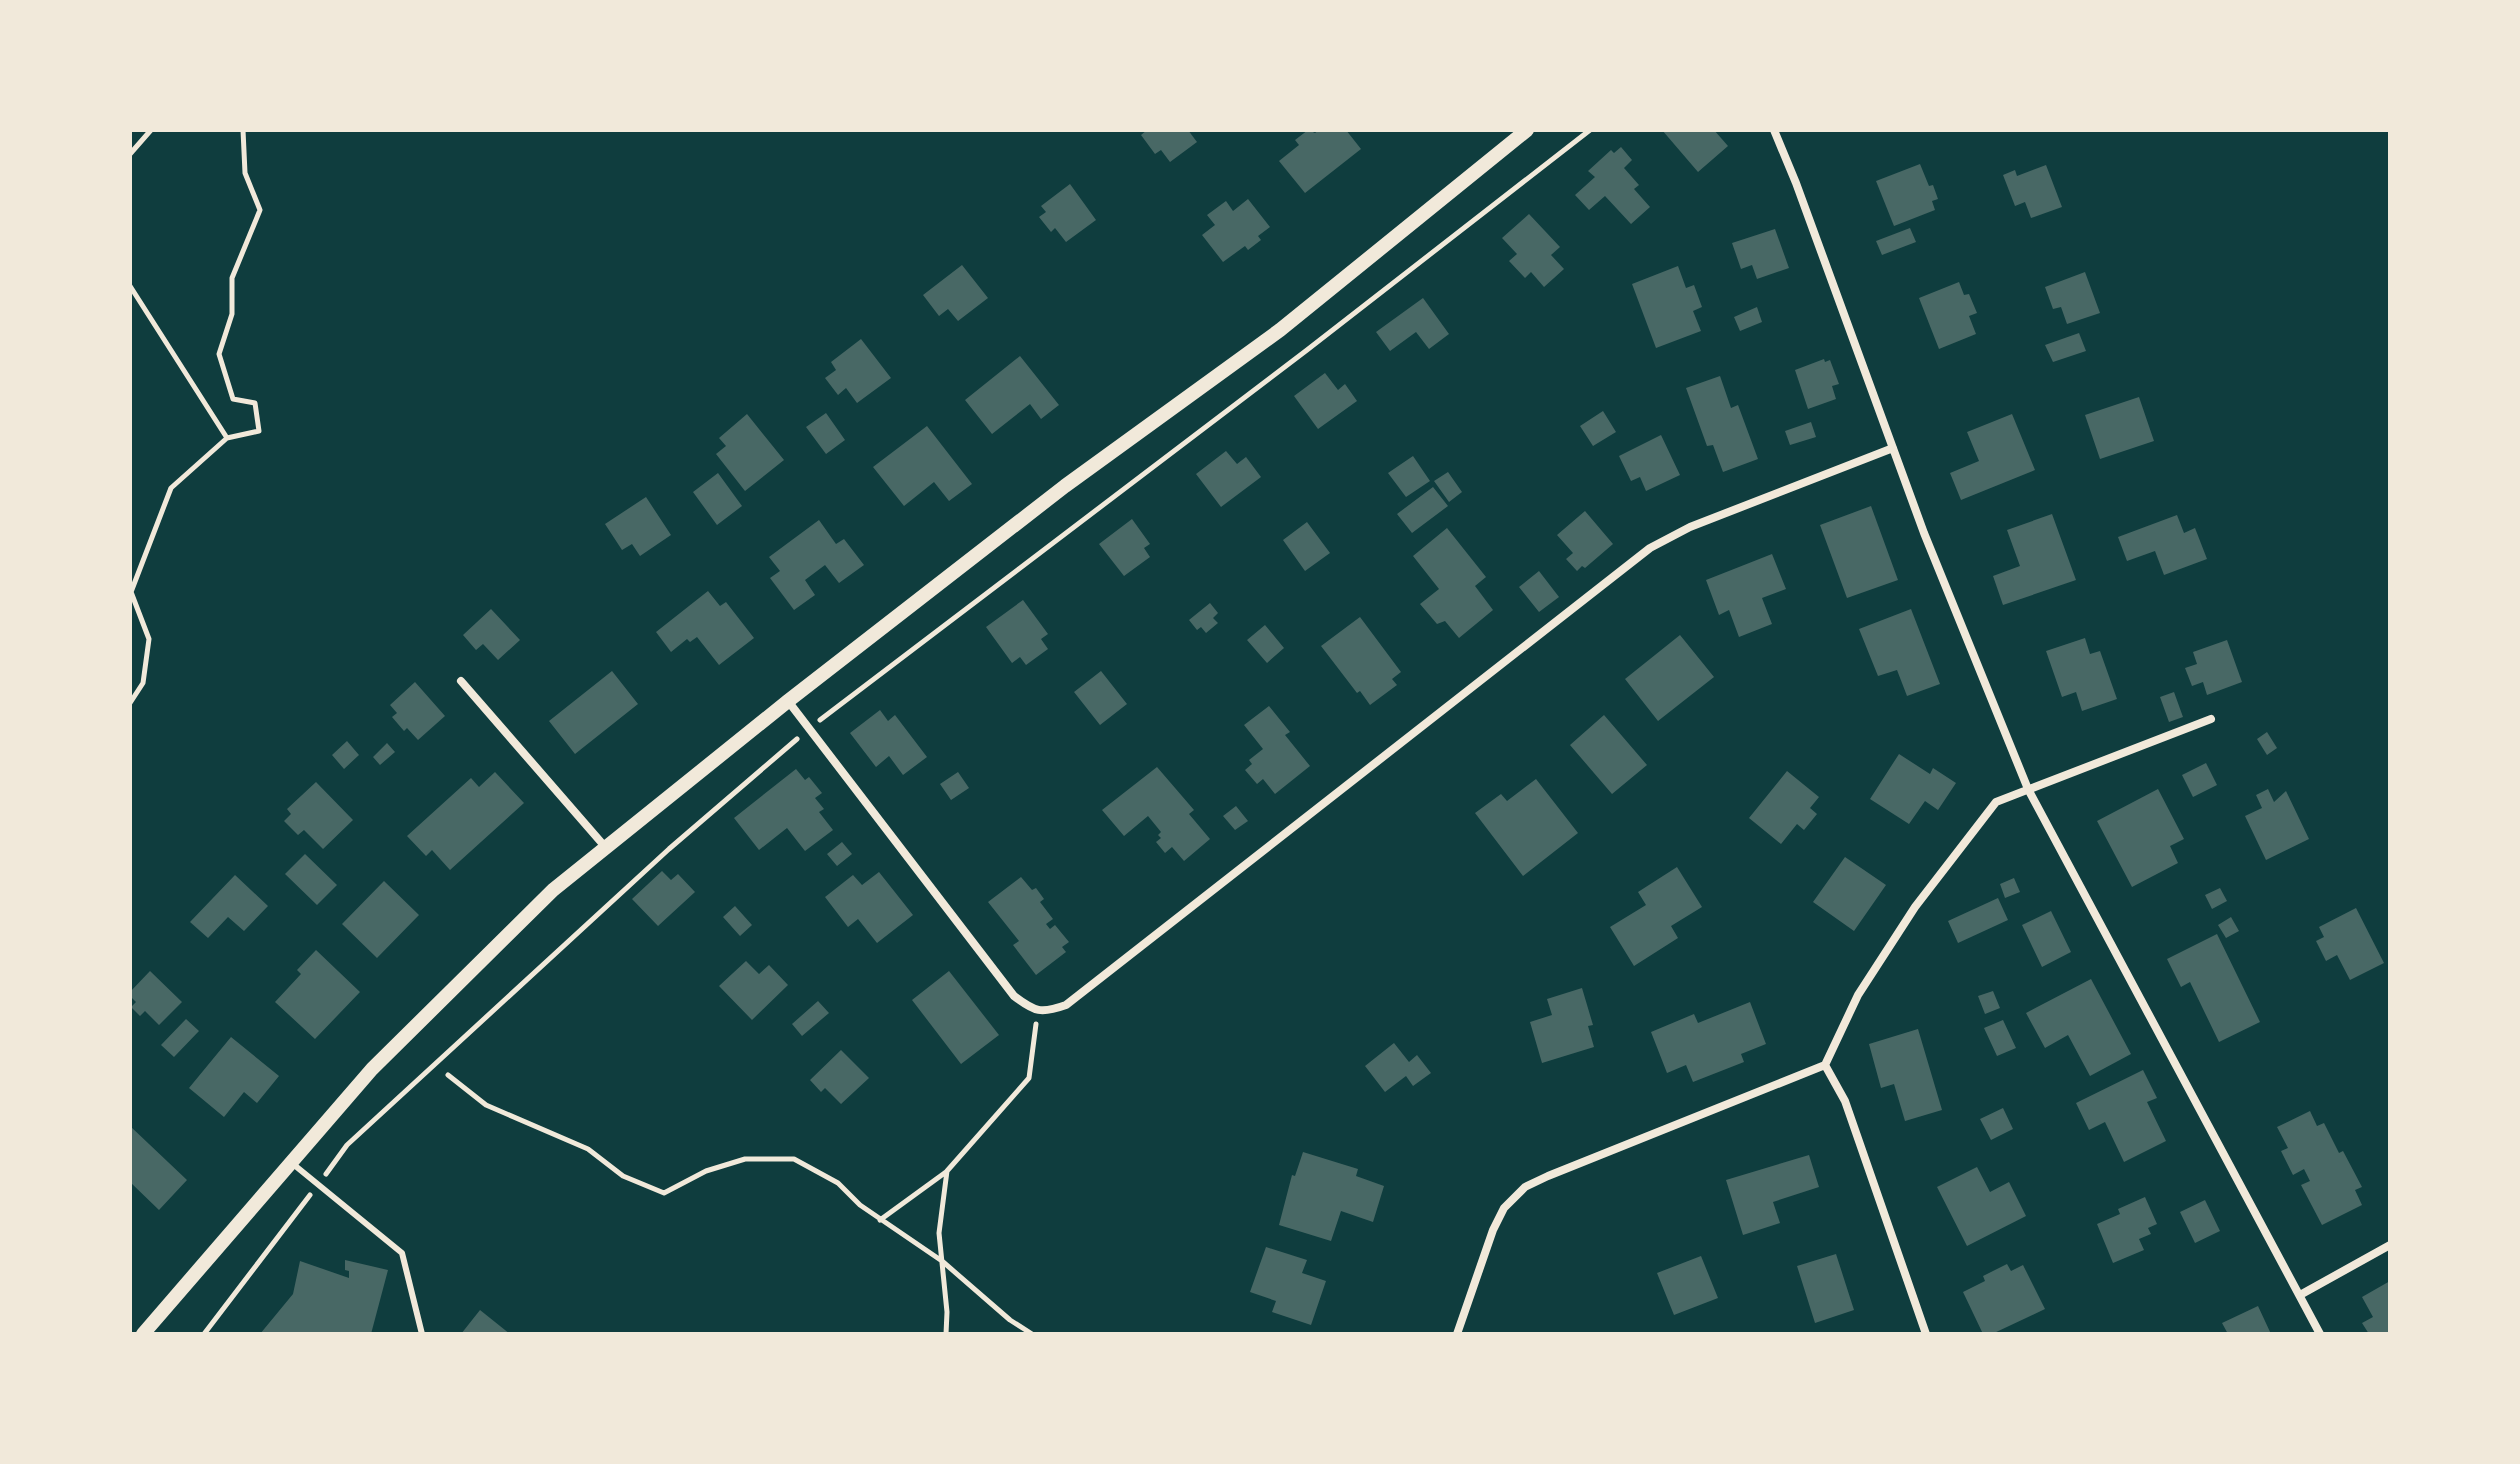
<svg xmlns="http://www.w3.org/2000/svg" width="2520" height="1464" font-family="'Titillium Web',sans-serif">
<rect width="100%" height="100%" fill="#0f3d3e"/>
<path fill="#486865" d="M1147,130h41l9,12 -27,20 -9,-12 -6,4 -14,-19z
M1308,130l7,3 4,-3h27l15,19 -56,44 -26,-32 20,-16 -4,-5z
M1662,130h52l14,16 -30,26z
M1621,147l11,13 -8,8 15,17 -5,4 16,18 -19,17 -26,-28 -16,14 -14,-15 20,-18 -7,-6 23,-21 3,3z
M1920,164l9,22 4,-1 5,14 -6,2 3,9 -41,16 -18,-45z
M2046,165l16,42 -31,11 -6,-16 -10,4 -12,-31 12,-5 2,6z
M1070,184l26,36 -30,22 -11,-14 -4,4 -12,-15 7,-5 -5,-6z
M1248,199l22,28 -12,9 3,4 -13,10 -3,-4 -22,16 -21,-27 13,-10 -8,-10 19,-14 7,10z
M1529,214l31,33 -9,8 13,14 -20,18 -13,-15 -6,6 -16,-17 8,-7 -15,-16z
M1910,228l6,14 -34,13 -6,-14z
M1775,229l14,39 -32,11 -5,-14 -11,4 -9,-26z
M962,265l26,33 -30,23 -10,-12 -9,7 -16,-21z
M1678,266l8,22 8,-3 8,22 -9,4 8,20 -45,17 -24,-64z
M2085,272l15,41 -33,11 -6,-17 -8,2 -8,-22z
M1959,282l5,13 5,-1 8,19 -8,3 7,18 -37,15 -20,-51z
M1423,298l26,36 -20,15 -13,-17 -26,19 -14,-19z
M1757,307l5,15 -22,9 -6,-14z
M2079,333l7,18 -33,11 -8,-17z
M861,339l30,39 -34,25 -11,-15 -8,7 -13,-17 11,-8 -5,-8z
M1020,356l39,49 -18,14 -11,-15 -38,30 -27,-34z
M1824,359l1,3 5,-2 9,24 -7,2 4,13 -28,10 -13,-39z
M1325,373l13,17 7,-6 12,17 -39,28 -24,-33z
M1720,376l11,32 7,-3 20,54 -35,13 -10,-27 -6,1 -21,-58z
M2139,397l15,44 -54,18 -15,-44z
M1603,411l13,21 -23,14 -13,-20z
M826,413l19,27 -19,14 -20,-27z
M747,414l37,46 -39,31 -29,-37 10,-8 -7,-8z
M2012,414l23,56 -74,30 -11,-27 29,-12 -12,-29z
M1811,422l5,15 -26,8 -5,-14z
M927,426l45,58 -23,17 -15,-19 -30,24 -31,-39z
M1661,435l19,40 -34,16 -6,-14 -9,4 -12,-25z
M1226,451l11,13 9,-7 15,20 -40,30 -25,-33z
M1413,456l17,25 -24,16 -18,-24z
M1448,472l14,20 -13,10 -15,-21z
M718,473l24,33 -25,19 -24,-33z
M1433,487l15,19 -36,27 -15,-19z
M646,497l25,38 -31,21 -8,-12 -10,6 -17,-26z
M1871,506l27,74 -51,18 -27,-73z
M1585,511l28,33 -28,24 -3,-2 -5,5 -11,-12 7,-6 -16,-18z
M2052,514l24,66 -73,25 -10,-29 27,-10 -13,-36z
M2177,515l7,18 11,-5 12,31 -43,16 -9,-24 -28,10 -9,-24z
M1132,519l18,25 -6,4 6,9 -26,19 -25,-32z
M819,520l17,24 8,-5 20,26 -25,18 -14,-18 -20,15 10,15 -21,15 -24,-32 10,-7 -11,-14z
M1307,522l23,31 -25,18 -22,-31z
M1447,528l39,49 -11,9 18,24 -34,28 -14,-17 -8,3 -17,-20 19,-15 -26,-33z
M1772,554l14,35 -24,9 10,26 -33,13 -10,-27 -10,5 -13,-35z
M1539,571l20,26 -20,15 -20,-25z
M708,591l12,15 6,-4 28,36 -35,27 -22,-28 -7,5 -3,-3 -16,13 -15,-20z
M1023,600l25,34 -7,5 7,10 -22,16 -6,-8 -8,6 -26,-36z
M1210,603l8,10 -5,5 5,5 -12,10 -5,-6 -4,3 -8,-10z
M491,609l29,31 -22,20 -15,-16 -7,6 -13,-15z
M1911,609l29,75 -33,12 -10,-26 -19,6 -19,-47z
M1360,617l41,55 -9,7 5,6 -27,20 -10,-14 -3,2 -36,-47z
M1265,625l19,23 -17,15 -20,-23z
M1680,635l34,42 -56,44 -33,-42z
M2085,638l5,16 10,-3 17,48 -35,12 -6,-19 -14,5 -16,-46z
M2227,640l15,42 -35,13 -4,-13 -11,4 -7,-18 12,-4 -4,-12z
M612,671l26,33 -63,50 -26,-33z
M1101,671l26,33 -27,21 -26,-33z
M415,682l30,34 -27,24 -11,-12 -3,3 -12,-14 5,-4 -7,-8z
M2174,692l9,25 -14,5 -9,-25z
M1269,706l21,26 -5,3 25,31 -35,28 -12,-15 -6,5 -12,-14 7,-6 -3,-4 14,-11 -19,-24z
M880,710l8,11 7,-6 32,42 -24,18 -14,-19 -13,11 -26,-34z
M1604,715l43,50 -35,29 -42,-49z
M2267,732l10,16 -10,7 -10,-16z
M347,741l12,14 -15,14 -12,-14z
M387,743l8,9 -15,13 -7,-8z
M1899,754l31,20 3,-6 23,15 -18,27 -13,-9 -16,23 -39,-25z
M2206,763l11,22 -24,12 -11,-22z
M1157,767l37,43 -5,4 21,25 -26,22 -12,-14 -7,6 -9,-11 5,-4 -3,-3 3,-3 -13,-16 -24,20 -22,-26z
M796,769l9,11 4,-3 13,16 -7,5 9,11 -5,3 14,18 -28,21 -18,-23 -28,22 -25,-32z
M1787,771l32,26 -9,11 7,6 -13,16 -7,-6 -16,20 -32,-26z
M495,772l29,31 -74,67 -18,-20 -6,6 -19,-20 64,-58 8,9z
M958,772l11,16 -18,12 -11,-16z
M1536,779l42,54 -55,43 -48,-63 26,-19 6,7z
M316,782l37,38 -30,29 -19,-19 -6,5 -14,-14 7,-7 -4,-5z
M2158,789l26,50 -14,7 8,17 -46,24 -35,-66z
M2268,789l6,13 12,-11 23,48 -43,21 -21,-44 17,-8 -6,-13z
M1236,806l12,15 -13,9 -12,-14z
M842,842l10,12 -15,12 -10,-12z
M305,854l32,31 -20,20 -32,-31z
M1845,857l41,28 -32,46 -41,-29z
M1677,867l25,40 -31,19 7,12 -44,28 -24,-39 36,-22 -8,-13z
M662,871l9,9 7,-6 17,18 -37,34 -26,-27z
M879,872l34,43 -36,28 -19,-24 -10,8 -23,-30 28,-22 9,10z
M235,875l33,31 -24,25 -16,-14 -20,21 -18,-16z
M1021,877l11,13 4,-2 8,11 -4,3 13,17 -7,5 4,5 5,-4 14,17 -7,5 4,5 -30,23 -23,-30 6,-4 -31,-39z
M2014,878l6,14 -15,6 -5,-14z
M384,881l35,34 -42,43 -35,-34z
M2220,888l7,13 -15,8 -7,-14z
M1998,898l10,22 -50,23 -10,-22z
M735,906l17,19 -12,11 -17,-19z
M2356,908l28,55 -34,17 -13,-25 -11,6 -10,-20 8,-4 -5,-10z
M2051,911l20,41 -29,15 -20,-42z
M2231,917l8,14 -13,7 -8,-13z
M2217,934l43,88 -41,20 -29,-60 -9,5 -14,-28z
M316,950l44,42 -45,47 -40,-37 26,-28 -4,-4z
M746,961l13,13 10,-9 19,20 -36,35 -33,-34z
M150,971l32,31 -23,23 -14,-14 -5,5 -9,-9 5,-5 -6,-6v-4z
M949,971l50,64 -38,29 -49,-64z
M2091,979l40,75 -41,22 -22,-41 -23,13 -19,-35z
M1582,988l11,37 -5,1 6,21 -52,16 -12,-41 22,-7 -5,-16z
M1993,991l7,17 -15,6 -7,-18z
M818,1001l11,12 -27,23 -10,-12z
M1750,1002l16,42 -25,10 3,8 -51,20 -7,-17 -19,8 -16,-41 43,-18 4,9z
M186,1019l13,12 -25,26 -13,-12z
M2003,1020l13,28 -19,8 -13,-28z
M1918,1029l24,81 -37,11 -11,-37 -13,4 -12,-44z
M231,1037l48,39 -22,27 -13,-11 -20,25 -35,-29z
M1394,1043l15,19 8,-7 14,18 -18,13 -7,-10 -21,16 -20,-26z
M841,1050l28,28 -28,26 -16,-16 -4,4 -11,-12z
M2143,1070l14,28 -10,4 19,39 -42,21 -19,-40 -16,8 -13,-27z
M2003,1108l10,21 -22,11 -11,-21z
M2310,1111l7,15 7,-3 15,30 4,-2 19,36 -7,3 7,15 -40,20 -21,-40 9,-4 -6,-12 -11,6 -12,-24 7,-3 -11,-21z
M130,1126l57,54 -28,30 -29,-28z
M1303,1152l55,17 -2,7 28,10 -11,36 -32,-11 -10,30 -52,-16 13,-50 3,1z
M1809,1155l10,32 -46,15 7,21 -37,12 -17,-55z
M1977,1167l13,25 19,-10 17,34 -59,30 -30,-59z
M2145,1197l12,27 -9,4 3,6 -12,5 5,11 -31,13 -16,-39 23,-10 -2,-5z
M2205,1200l15,31 -25,12 -15,-31z
M1266,1247l41,13 -5,13 24,8 -15,44 -39,-13 4,-11 -26,-9z
M1836,1254l18,56 -39,13 -18,-57z
M1701,1256l17,42 -44,17 -17,-42z
M345,1260l43,10 -17,64h-111l33,-40 7,-33 49,17v-7l-4,-1z
M2007,1264l4,7 12,-6 22,44 -53,25h-9l-20,-42 22,-11 -2,-5z
M2390,1281v53h-21l-7,-11 11,-6 -11,-20z
M2258,1306l13,28h-43l-6,-11z
M480,1310l30,24h-49z"/>
<g fill="none" stroke-linecap="round" stroke-linejoin="round">
<path stroke="#f1e9da" stroke-width="5" d="M130,154l21,-24
M130,286l97,152
M130,703l13,-20 6,-44 -18,-47 40,-104 56,-50 32,-7 -4,-28 -22,-4 -14,-45 13,-40v-36l28,-68 -15,-37 -2,-43
M820,720l487,-370 283,-220
M448,1075l38,30 102,44 35,27 41,17 42,-22 39,-12h49l44,24 22,22 82,56 68,59 22,14
M326,1174l21,-29 322,-296 128,-110
M880,1220l66,-48
M204,1334l106,-139
M946,1334l1,-22 -8,-79 8,-62 82,-93 7,-54"/>
<path stroke="#f1e9da" stroke-width="6" d="M293,1164l109,89 20,81"/>
<path stroke="#f1e9da" stroke-width="8" d="M1774,130l22,53 128,350 104,256 292,545
M461,681l146,168
M788,701l226,295c21,16 27,18 52,9l584,-457 40,-21 203,-79
M1825,1065l20,36 81,233
M2300,1295l90,-50
M1457,1334l36,-104 11,-22 21,-21 23,-11 277,-111 33,-70 57,-88 81,-105 215,-83"/>
<path stroke="#f1e9da" stroke-width="14" d="M143,1334l229,-265 181,-179 235,-189 277,-215 215,-156 247,-200"/>
</g>
<rect width="2520" height="1464" fill="none" stroke="#f1e9da" stroke-width="264"/>
</svg>
